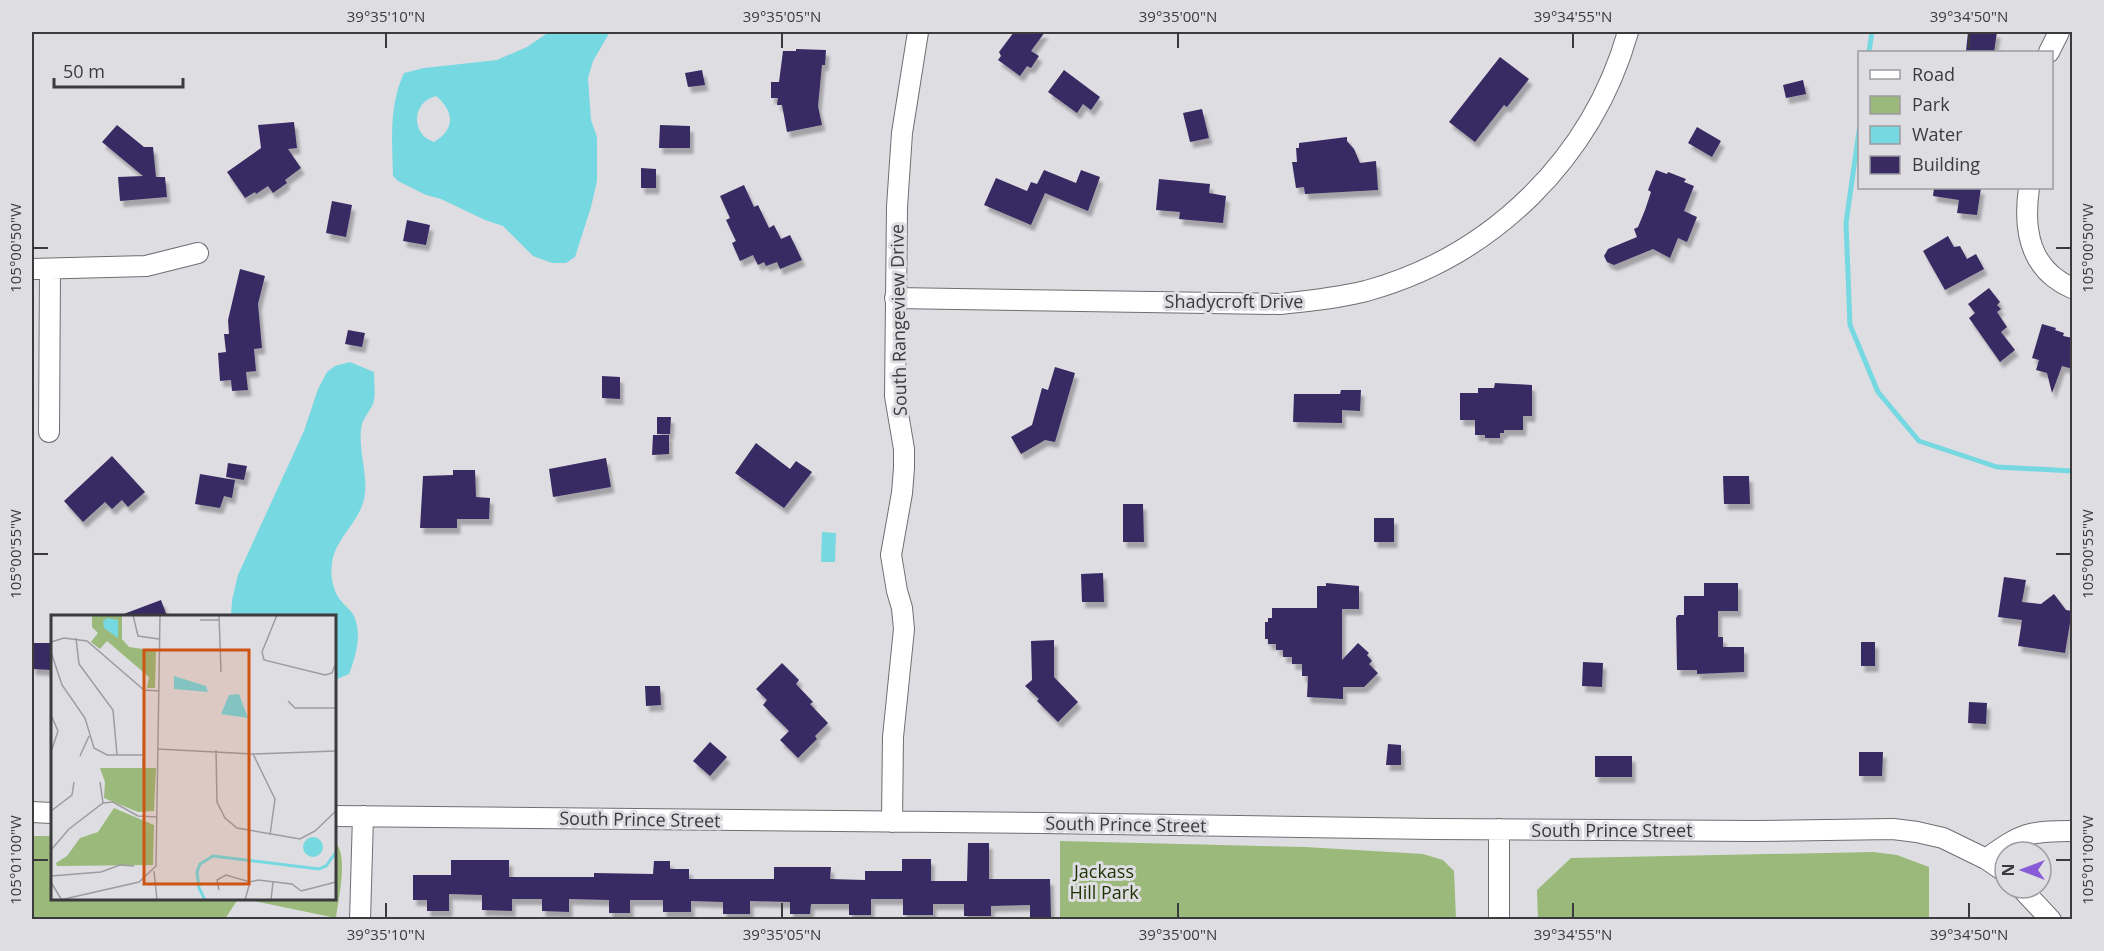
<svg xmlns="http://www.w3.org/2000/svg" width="2104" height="951" font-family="'Open Sans',sans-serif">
<defs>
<filter id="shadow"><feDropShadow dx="3.5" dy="6" stdDeviation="1.5" flood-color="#0004"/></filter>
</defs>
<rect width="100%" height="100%" fill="#dedde2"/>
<path fill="#9ab97a" d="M32,836h20v62l186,1 -13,20h-193z
M1060,841l245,6 118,7 20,6 11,11 2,48h-396z
M335,843c14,10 3,58 1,75l-92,-19 90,-1z
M1873,852l24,3 32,12v52h-391l-1,-29 34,-32z"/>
<path fill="#76d8e1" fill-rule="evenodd" d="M549,32h61l-17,29 -5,17 3,42 6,17v44l-6,26 -16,50 -9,6h-14l-19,-7 -30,-30 -18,-6 -44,-21 -15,-4 -28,-14 -5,-5c-1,-35 -4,-71 11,-103l20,-5 73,-8 30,-13zM436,96c18,15 20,33 -2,46 -24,-8 -22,-40 2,-46z
M350,362l24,10c0,10 2,23 -1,32 -3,7 -9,13 -11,20 -6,27 10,56 0,82 -8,20 -27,35 -30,57 -2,13 1,29 10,39 4,5 9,8 12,14 8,18 2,40 -5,58l-14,6 -1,-64h-103l1,-16 6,-25 66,-144 14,-42 9,-17 8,-6z
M822,532l14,1 -1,29h-14z"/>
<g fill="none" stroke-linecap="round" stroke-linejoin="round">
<path stroke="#76d8e1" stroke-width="5" d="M1869,52l3,-20
M1860,124l-14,99 4,102 28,67 41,49 78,26 75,4"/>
</g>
<path fill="#392b62" filter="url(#shadow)" d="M1014,32h31l-14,19 8,5 -8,12 -4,-2 -7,10 -22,-16 3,-4 -2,-4z
M1968,32h29l-3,20 -28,-1z
M796,49l30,1 -1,15h-3l-4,41 4,19 -35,7 -5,-27h-5l1,-7h-7v-16h8l4,-31h13z
M1500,57l29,22 -22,28 -3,-2 -29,37 -26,-20z
M702,70l3,15 -17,2 -3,-14z
M1064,70l36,27 -9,13 -8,-6 -6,9 -29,-21z
M1803,80l3,14 -20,4 -3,-13z
M1202,109l7,29 -19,4 -7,-29z
M294,122l3,26 -9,1 13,19 -16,12 2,3 -14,10 -5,-7 -12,8 -1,-2 -10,6 -18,-26 34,-24 -3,-23z
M117,125l27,22h9l3,30h9l2,20 -47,4 -2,-24 25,-1 -41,-34z
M660,125l30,1v22h-31z
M1697,127l24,14 -9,16 -24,-14z
M1347,137v4l7,8 6,14 16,-2 2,29 -73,4 -1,-7 -8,1 -4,-26h5l-1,-14h3v-5z
M641,168l15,1v19h-15z
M1044,170l32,13 5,-13 19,7 -12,34 -43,-18 -14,32 -47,-20 12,-27 31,13 4,-9 6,2z
M1656,170l11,4 1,-2 18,7 -2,3 10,4 -10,25 13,6 -10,25 -9,-4 -8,20 -17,-9 -39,16 -7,-3 -3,-6 4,-7 29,-12 -3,-8 4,-2 7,-17 6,-18 -3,-2z
M1159,179l51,5 -1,9 17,3 -3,27 -44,-4 1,-7 -24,-2z
M744,185l10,22 4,-2 11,23 5,-3 7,14 9,-4 12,25 -22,9 -3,-7 -11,4 -2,-4 -6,3 -5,-10 -13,6 -8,-18 4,-2 -10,-21 4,-2 -10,-22z
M1934,188h47l-4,27 -20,-2 2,-13 -26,-4z
M332,201l20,4 -6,32 -20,-4z
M407,220l23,5 -4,20 -23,-4z
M1948,236l6,11 6,-1 7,13 9,-5 8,15 -39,21 -22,-39z
M240,269l25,7 -7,28 4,44 -8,1 2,22 -10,1 2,18 -16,1 -1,-11 -11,1 -2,-28 8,-1 -2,-18h5l-1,-14z
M1989,288l11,14 -3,3 4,4 -4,3 10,15 -6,5 14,18 -15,12 -31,-44 6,-5 -7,-9z
M2042,324l14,4 -1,2 9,3 -1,3 10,2v31l-11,-3 -10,27 -5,-20 -11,-3 3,-10 -7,-2z
M348,330l17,3 -3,14 -17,-3z
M1055,367l20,6 -20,69 -10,-2 -24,14 -10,-17 21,-12 10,-37 6,2z
M602,376l18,1v22l-18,-1z
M1495,383l37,2v31h-9v14h-19v3h-4v5h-15v-3h-10v-15h-15v-27h18v-5h16z
M1341,390h20l-1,21 -18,-1v13l-49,-1 1,-28h46z
M657,417h14l-1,17h-13z
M653,435h16v19l-17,1z
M756,443l34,26 6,-8 16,11 -28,36 -49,-35z
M112,456l33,36 -17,15 -6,-7 -10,9 -7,-7 -22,20 -19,-21z
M606,458l5,29 -58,10 -4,-28z
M228,463l19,3 -3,14 -18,-3z
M453,470h22l1,27 14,1 -1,21h-32v9h-37l3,-52 30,-1z
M200,474l35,6 -3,18 -8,-2 -4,12 -25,-4z
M1723,476h26l1,28h-26z
M1123,504h20l1,38h-21z
M1374,518h20v24h-20z
M1103,573l1,29h-22l-1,-28z
M2004,577l22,3 -4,22 19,2 13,-10 12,16 6,1 -7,42 -47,-7 4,-26 -24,-3z
M1326,583l33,3v23h-17v51l16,-17 11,10 -2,2 5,6 -3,3 9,9 -14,14h-21v12l-36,-2 1,-21h-6v-12h-10v-7h-9v-7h-7v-6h-8v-5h-3v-17h3v-4h4v-10h45v-22h9z
M1704,583h34v28h-20v26h5v10h21v25l-47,2v-4h-20l-1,-52 2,-3h6v-19h20z
M161,600l6,16h-46v-1z
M1054,640v37l24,25 -20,20 -21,-21 2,-2 -14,-13 7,-6 -1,-39z
M1861,642h14v24h-14z
M32,643h20v27l-20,-1z
M1583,662l20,1 -1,24 -20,-1z
M782,663l17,17 -3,4 17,18 -3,2 18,19 -13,13 2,3 -19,19 -18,-18 9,-9 -26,-26 4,-5 -11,-11z
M645,686h15l1,19 -15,1z
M1969,702l18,1 -1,21 -18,-1z
M710,742l17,15 -17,19 -17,-15z
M1388,744l13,1v20h-15z
M1859,752h24l-1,24h-23z
M1595,756h37v21h-37z
M968,843h21v36h61l1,38 -21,1v-13l-39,1v10h-27v-12h-31v11h-30v-16h-32v16h-22v-11h-38l-1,10h-20v-12l-40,-1v13h-27v-12l-32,-1v11h-28v-12h-33v13h-21v-13l-40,-1v13l-27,-1v-12h-30v12l-30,-1v-15l-33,-1v17h-22v-11h-14v-25h38v-15h58v17h85v-4l59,1 1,-13h16v8h19v10h85v-12h57l-1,12 35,1v-9h37v-12h29v22h36z"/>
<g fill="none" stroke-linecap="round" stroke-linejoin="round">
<g stroke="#6f6e73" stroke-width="22">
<path id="minor" d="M2049,52l10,-20
M2029,188c-6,42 0,81 43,100
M32,269l114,-3 52,-13
M895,298l385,6c29,-3 58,-6 86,-13 127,-35 226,-133 262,-259
M49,432l1,-163
M32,812l20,1
M334,816l709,7 390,6 321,2 139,-2 24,3 26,6 43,21 19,13
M892,822l1,-85 11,-108 -2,-21 -5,-17 -6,-36 11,-62 2,-25v-19l-9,-53 2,-189 5,-74 16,-101
M1499,829v91
M1986,859c36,-26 42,-28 86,-28
M2021,888l30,32
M360,920l3,-104"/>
</g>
<use href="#minor" stroke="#fff" stroke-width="20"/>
</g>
<path fill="none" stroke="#3b3b3d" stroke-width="2" d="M386,33v15M782,33v15M1178,33v15M1573,33v15M1969,33v15M33,248h15M2056,248h15M33,554h15M2056,554h15M33,860h15M2056,860h15M386,903v15M782,903v15M1178,903v15M1573,903v15M1969,903v15"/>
<g text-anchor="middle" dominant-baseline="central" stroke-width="6" stroke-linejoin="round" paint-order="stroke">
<g font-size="18" fill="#3b3b3d" stroke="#dedde2">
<text x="1234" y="301">Shadycroft Drive</text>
<text transform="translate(898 320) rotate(-91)">South Rangeview Drive</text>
<text transform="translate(640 819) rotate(1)">South Prince Street</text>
<text transform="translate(1126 824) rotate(1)">South Prince Street</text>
<text x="1612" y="830">South Prince Street</text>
</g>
<g font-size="18" fill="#1e3102" stroke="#dedde2">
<text x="1104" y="871">Jackass<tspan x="1104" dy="21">Hill Park</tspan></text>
</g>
</g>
<g transform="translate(51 615)">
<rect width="285" height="285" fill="#dedde2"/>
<path d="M41,0h30v24l7,8 27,4 -1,37h-8l2,-11 -42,-36 -7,8 -9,-7 7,-9 -6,-6zM49,153h56l-2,43 -16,1 -34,-14 1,-16zM63,193l40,17 -1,40 -96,1 -1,-3 11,-7 13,-18 18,-6z" fill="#9ab97a"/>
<path d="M56,3l11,2v18l-14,-10 -1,-7zM123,61l32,10 2,6 -34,-3zM188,79l9,24 -27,-4 8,-19zM252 232a10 10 0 1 1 20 0a10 10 0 1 1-20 0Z" fill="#76d8e1"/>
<path fill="none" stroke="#76d8e1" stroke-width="3" d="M154,285l-6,-12 -2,-16 3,-8 13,-8 106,13 7,-3 10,-14"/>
<path fill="none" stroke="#9d9ca0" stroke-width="1.5" d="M82,0l5,21 21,3M168,0l2,57M226,0l-15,37 2,8 61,15 7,-2 4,-10M149,5h19M25,23l3,26 34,46 4,45M0,27l13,-4 23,3 57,49 15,1M0,37l11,33 23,33 9,30 13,7h36M237,86l7,7h41M0,100l7,16 -7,21M107,134l95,5 83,-3M165,135l1,52 8,16 12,10 63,11 15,-8 21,-20M202,139l22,45 -5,36M29,141l9,-20M92,152l1,-77M49,167l3,21M0,196l21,-16 2,-13M0,235l18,-21 34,-26 10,-1 25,14 19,1M103,256l3,29M0,261l50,-4 19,-7 14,1M0,267l10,17M168,275l-2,-10 9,-5 24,7 8,-2 34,4 9,7M250,276l35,-9M9,285l79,-18 17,-16 4,-251M194,285l5,-18M220,285l2,-18"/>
<path fill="#ce5413" fill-opacity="0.15" stroke="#ce5413" stroke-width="3" d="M93,35h105v234h-105z"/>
<rect width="285" height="285" fill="none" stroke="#3b3b3d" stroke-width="3"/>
</g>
<rect width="2104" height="951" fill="none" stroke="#dedde2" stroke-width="66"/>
<rect x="1858" y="51" width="195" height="138" fill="#dedde2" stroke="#9d9ca0" stroke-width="1.5"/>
<rect x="1870" y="70" width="30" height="9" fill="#ffffff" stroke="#9d9ca0" stroke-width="1.5"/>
<text x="1912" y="81" font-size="18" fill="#3b3b3d">Road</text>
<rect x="1870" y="96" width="30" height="18" fill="#9ab97a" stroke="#9d9ca0" stroke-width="1.5"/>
<text x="1912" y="111" font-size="18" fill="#3b3b3d">Park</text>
<rect x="1870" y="126" width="30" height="18" fill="#76d8e1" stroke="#9d9ca0" stroke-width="1.5"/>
<text x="1912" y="141" font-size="18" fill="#3b3b3d">Water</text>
<rect x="1870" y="156" width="30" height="18" fill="#392b62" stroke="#9d9ca0" stroke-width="1.5"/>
<text x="1912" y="171" font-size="18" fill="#3b3b3d">Building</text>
<g transform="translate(2023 870) rotate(270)"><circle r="28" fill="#dedde2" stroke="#9d9ca0" stroke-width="1.5"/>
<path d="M0-4.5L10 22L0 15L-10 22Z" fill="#885cd6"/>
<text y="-9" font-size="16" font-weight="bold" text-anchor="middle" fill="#3b3b3d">N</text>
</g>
<path d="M54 78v9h129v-9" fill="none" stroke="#3b3b3d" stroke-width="3"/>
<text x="63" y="78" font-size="18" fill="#3b3b3d" stroke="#dedde2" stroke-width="4.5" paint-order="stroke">50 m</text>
<rect x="33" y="33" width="2038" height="885" fill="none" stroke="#3b3b3d" stroke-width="2"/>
<g font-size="15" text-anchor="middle" fill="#3b3b3d">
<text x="386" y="22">39°35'10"N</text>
<text x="782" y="22">39°35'05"N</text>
<text x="1178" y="22">39°35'00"N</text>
<text x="1573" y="22">39°34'55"N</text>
<text x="1969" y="22">39°34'50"N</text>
<text transform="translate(2088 248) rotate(-90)" y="5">105°00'50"W</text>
<text transform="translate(16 248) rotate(-90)" y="5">105°00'50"W</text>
<text transform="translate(2088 554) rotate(-90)" y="5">105°00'55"W</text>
<text transform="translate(16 554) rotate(-90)" y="5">105°00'55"W</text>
<text transform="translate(2088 860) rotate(-90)" y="5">105°01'00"W</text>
<text transform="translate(16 860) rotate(-90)" y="5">105°01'00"W</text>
<text x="386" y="940">39°35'10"N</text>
<text x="782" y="940">39°35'05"N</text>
<text x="1178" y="940">39°35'00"N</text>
<text x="1573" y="940">39°34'55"N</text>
<text x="1969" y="940">39°34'50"N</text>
</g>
</svg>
